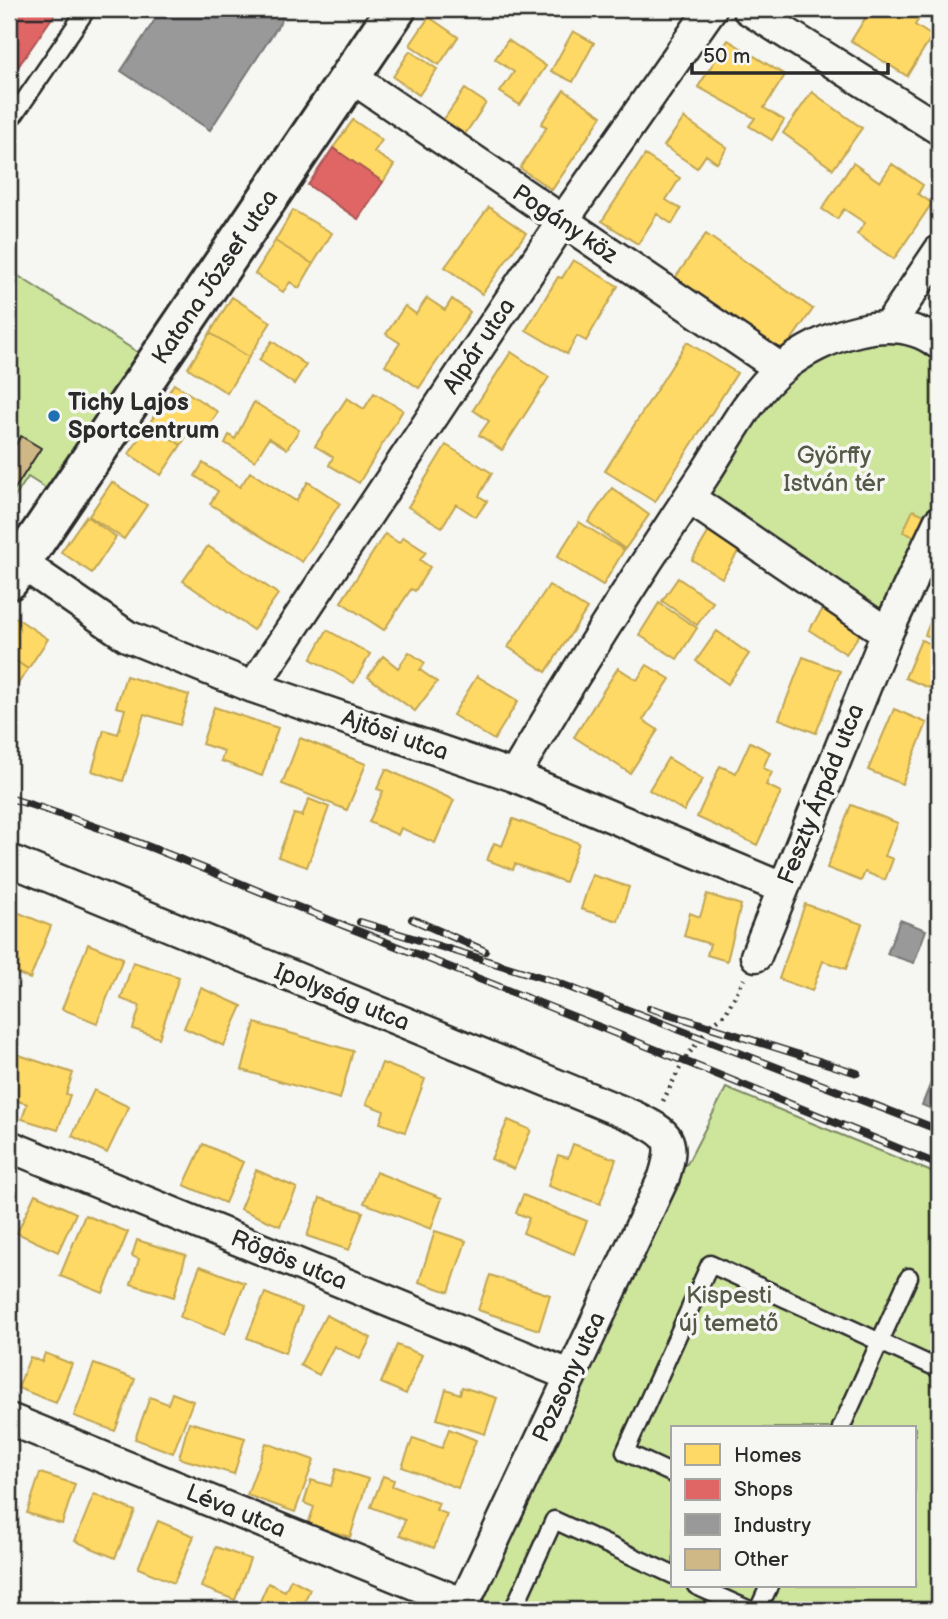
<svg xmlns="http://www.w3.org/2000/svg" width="948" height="1619" font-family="'Balsamiq Sans',sans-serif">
<rect width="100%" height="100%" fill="#f6f6f2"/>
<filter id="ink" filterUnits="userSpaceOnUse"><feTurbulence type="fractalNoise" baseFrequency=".0143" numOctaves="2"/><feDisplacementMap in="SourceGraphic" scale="14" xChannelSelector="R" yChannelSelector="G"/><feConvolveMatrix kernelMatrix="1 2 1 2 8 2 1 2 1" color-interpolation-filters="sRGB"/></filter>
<g filter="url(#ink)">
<path fill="#cde69c" stroke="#7c8864" stroke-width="2" fill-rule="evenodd" d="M9,270l133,85 -95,134 -19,-12 -19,29z
M844,336l95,8v178l-52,111 -198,-135 53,-80z
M726,1088l213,87v435h-483l206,-439 25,-7zM673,1428h242v158h-242z"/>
<path fill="#ffd966" stroke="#bfa554" stroke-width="2" d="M871,9h54l-10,16 17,11 -25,40 -56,-35z
M429,17l29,20 -19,28 -29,-20z
M573,31l21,12 -21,39 -22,-11z
M508,40l38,26 -26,39 -20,-13 14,-20 -19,-13z
M728,40l57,35 -21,33 20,12 -12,20 -23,-14 6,-8 -57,-31z
M410,51l27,18 -18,26 -26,-18z
M465,89l21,14 -23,34 -21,-15z
M564,90l38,26 -50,74 -32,-22 27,-41 -6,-3z
M812,92l50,36 -29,41 -50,-36z
M684,118l43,30 -10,15 -11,-8 -9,13 -33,-22z
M353,120l29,20 -8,12 20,13 -11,17 -50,-34z
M645,155l35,23 -14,22 15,9 -9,15 -15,-10 -19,30 -36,-23z
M853,163l27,19 12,-18 31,21 -5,9 14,9 -38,56 -37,-25 8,-11 -21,-14 -7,10 -15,-10z
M489,207l37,26 -44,61 -37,-27z
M293,210l39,23 -19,31 -38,-23z
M706,234l107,75 -31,44 -107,-75z
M275,241l38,23 -14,24 -9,-6 -7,10 -28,-18z
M573,260l45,26 -32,55 -9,-5 -10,18 -41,-24 32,-53 4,1z
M232,297l39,25 -22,35 -39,-24z
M427,298l18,12 7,-11 18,13 -51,76 -34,-23 15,-22 -14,-9 19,-28 11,8z
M210,333l39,24 -22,36 -39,-25z
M272,341l34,24 -12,19 -35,-24z
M687,342l50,31 -82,129 -50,-31z
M511,352l38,25 -47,73 -23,-15 10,-14 -16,-11z
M174,384l44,28 -19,28 -11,-7 -7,12 -32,-21z
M374,393l29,17 -44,73 -30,-18 4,-8 -18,-11 32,-48 17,11z
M254,402l45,28 -12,19 -18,-11 -14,23 -30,-18 4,-8 6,4z
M149,424l32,21 -20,30 -32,-21z
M446,445l46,28 -13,23 8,5 -11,16 -20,-13 -14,23 -34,-20z
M203,463l37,24 10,-15 46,29 12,-19 32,21 -38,59 -92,-58 8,-13 -23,-15z
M112,482l35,23 -23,34 -35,-23z
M612,488l37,27 -24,34 -37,-27z
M913,510l16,7 -9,22 -17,-7z
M86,516l30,21 -24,36 -31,-21z
M579,522l45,28 -21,35 -46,-28z
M714,523l30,19 -22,36 -30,-18z
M385,534l14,9 4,-6 23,15 -6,8 10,7 -15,24 -4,-2 -27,41 -43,-28z
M208,546l70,48 -25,36 -70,-49z
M678,578l35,24 -16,23 -35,-24z
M549,585l38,24 -41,63 -38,-25z
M830,599l37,25 -21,30 -37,-24z
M659,603l38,25 -20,31 -38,-24z
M935,610l4,2v28l-14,-5z
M15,617l33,22 -20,30 -19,-13v-29z
M327,630l43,24 -16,29 -43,-24z
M717,631l32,23 -21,30 -32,-23z
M921,640l18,7v45l-34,-14z
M409,652l16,11 -5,7 17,12 -22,29 -47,-34 15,-21 15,12z
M9,656l19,13 -19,28z
M803,657l37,14 -24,62 -37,-14z
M647,665l23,14 -27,41 15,10 -28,43 -56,-36 44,-69 19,12z
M126,676l63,19 -9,30 -36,-11 -21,67 -31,-10 12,-41 14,4 7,-25 -9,-2z
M477,676l41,25 -24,39 -41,-25z
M214,707l64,21 -16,48 -41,-15 3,-10 -22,-7z
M894,709l33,14 -25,61 -34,-14z
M300,738l66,26 -19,46 -65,-26z
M750,742l20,10 -7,16 9,4 -6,13 15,7 -24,53 -60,-28 23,-51 16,7z
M668,758l35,21 -19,32 -35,-21z
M386,769l68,31 -19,43 -34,-15 -3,7 -29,-13 14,-31 -6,-2z
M309,799l20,8 -22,60 -29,-10 16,-43 8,2z
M851,805l47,18 -13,33 8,3 -8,21 -20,-8 -4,9 -34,-13z
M513,819l66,24 -14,39 -50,-18 -2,6 -26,-10 7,-17 8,3z
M592,875l37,12 -11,34 -37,-12z
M707,894l34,11 -14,56 -20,-6 3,-11 -26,-8 6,-23 10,4z
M805,904l57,20 -16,45 -23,-8 -11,30 -33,-12z
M12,910l39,16 -21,53 -21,-9 6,-17 -6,-3v-31z
M88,944l35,14 -26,65 -35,-14z
M133,962l46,15 -20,61 -26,-9 7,-23 -19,-7z
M201,988l41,18 -18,40 -40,-18z
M255,1023l98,28 -13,48 -98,-29z
M16,1054l57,19 -7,21 4,1 -12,35 -36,-11 5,-15 -18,-6v-20z
M382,1063l43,16 -20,53 -25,-9 4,-12 -18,-7z
M94,1090l35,17 -22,46 -35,-17z
M508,1120l23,10 -17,39 -23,-10z
M203,1144l40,18 -18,41 -41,-18z
M573,1144l43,15 -16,45 -52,-18 10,-31 10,3z
M256,1170l41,18 -17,38 -40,-17z
M376,1172l66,26 -11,31 -67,-26z
M35,1194l41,19 -18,39 -41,-19z
M523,1195l64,26 -13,33 -51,-21 6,-15 -13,-5z
M320,1198l43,14 -14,38 -42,-14z
M85,1215l43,17 -25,61 -43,-17z
M435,1231l31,10 -17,51 -30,-10z
M137,1240l49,15 -12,42 -43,-13 8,-25 -7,-3z
M200,1266l45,17 -20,51 -45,-17z
M490,1275l60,20 -11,35 -61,-20z
M265,1293l37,15 -17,45 -38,-15z
M326,1315l45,23 -11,21 -26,-13 -15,29 -19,-10z
M9,1337l8,4 -8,19z
M397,1345l25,10 -16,39 -25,-11z
M45,1353l27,11 -16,39 -38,-15 12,-31 12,5z
M94,1364l41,15 -20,52 -41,-15z
M462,1387l35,11 -12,36 -48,-15 9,-30 14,5z
M172,1393l21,8 -20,52 -38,-14 15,-42 18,7z
M189,1422l56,16 -11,36 -55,-16z
M449,1429l27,11 -18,48 -56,-21 11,-29 29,10z
M266,1443l48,17 -19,52 -48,-17z
M9,1462l7,2 -7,20z
M336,1469l32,10 -18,58 -42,-13 6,-17 -10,-4 7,-23 20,6z
M40,1473l35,11 -13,40 -35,-11z
M383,1476l11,4 -2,6 47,17 -3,7 11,4 -13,34 -34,-13 5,-15 -34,-13z
M94,1494l41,17 -20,47 -40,-17z
M158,1521l36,15 -20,47 -36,-15z
M216,1547l34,12 -15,41 -34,-13z
M291,1579l19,10 -9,21h-45l12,-27 17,8z"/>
<path fill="#e06666" stroke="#aa5454" stroke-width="2" d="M9,9h49l-49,71z
M333,148l50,34 -25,37 -50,-34z"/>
<path fill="#999" stroke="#787878" stroke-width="2" d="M162,9h127l-79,121 -89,-59z
M900,920l26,10 -12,33 -27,-9z
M939,1063v49l-17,-7z"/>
<path fill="#cfb786" stroke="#2b2b2b" stroke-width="2" d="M21,436l20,12 -32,50v-43z"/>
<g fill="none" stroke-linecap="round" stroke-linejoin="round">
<g stroke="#2b2b2b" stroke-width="21">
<path id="service" d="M9,111l6,3 72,-105
M841,1428l68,-151
M673,1474l-48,-22 85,-188 229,105
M696,1586l54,24
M513,1610l41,-90 119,55
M758,1610l11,-24"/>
</g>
<g stroke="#2b2b2b" stroke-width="35">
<path id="minor" d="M748,9l191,120
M351,77l430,292
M888,327l51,-76
M689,498l198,135
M20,562l107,74 126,51 261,89 268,112
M253,687l309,-465 149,-213
M514,776c60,-102 124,-203 190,-301 23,-35 46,-81 78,-107 39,-32 113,-60 157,-24
M9,860l626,257c34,17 41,21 29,60l-203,433
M756,956l131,-323 52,-111
M9,1146l560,229
M9,1419l455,185"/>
</g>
<g stroke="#2b2b2b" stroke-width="44">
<path id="tertiary" d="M9,580l387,-571"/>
</g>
<path stroke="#2b2b2b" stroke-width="4.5" stroke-dasharray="2 5" stroke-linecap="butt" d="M663,1101l21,-41 27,-35 15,-12 18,-34"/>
<use href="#service" stroke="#f6f6f2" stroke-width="16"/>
<use href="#minor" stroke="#f6f6f2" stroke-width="30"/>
<use href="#tertiary" stroke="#f6f6f2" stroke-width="38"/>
<g stroke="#2b2b2b" stroke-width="8">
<path id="rail" d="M9,798c114,34 225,84 336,128 199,78 397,158 594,239
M412,919l73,32
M360,922l193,59 386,149
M650,1008l207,65"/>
</g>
<use href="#rail" stroke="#f6f6f2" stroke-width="5" stroke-dasharray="16" stroke-linecap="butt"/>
</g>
</g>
<circle fill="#1f6fb2" stroke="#f6f6f2" stroke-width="2.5" cx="54" cy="416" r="7"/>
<g text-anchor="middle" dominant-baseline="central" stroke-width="7" stroke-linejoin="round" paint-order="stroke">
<g font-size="24" fill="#2b2b2b" stroke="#f6f6f2">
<text transform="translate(565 224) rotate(34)">Pogány köz</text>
<text transform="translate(215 277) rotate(-56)">Katona József utca</text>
<text transform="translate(479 346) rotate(-56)">Alpár utca</text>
<text transform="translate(395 735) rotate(19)">Ajtósi utca</text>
<text transform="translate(821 794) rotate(-68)">Feszty Árpád utca</text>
<text transform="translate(342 997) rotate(22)">Ipolyság utca</text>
<text transform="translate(289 1260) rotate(22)">Rögös utca</text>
<text transform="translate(569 1377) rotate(-65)">Pozsony utca</text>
<text transform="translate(236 1511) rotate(22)">Léva utca</text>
</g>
<g font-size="24" font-weight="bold" fill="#2b2b2b" stroke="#f6f6f2" text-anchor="start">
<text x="68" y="402">Tichy Lajos<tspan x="68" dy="28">Sportcentrum</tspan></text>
</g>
<g font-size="24" fill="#545a47" stroke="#f6f6f2">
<text x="834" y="455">Györffy<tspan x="834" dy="28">István tér</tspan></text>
<text x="729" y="1295">Kispesti<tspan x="729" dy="28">új temető</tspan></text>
</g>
</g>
<rect width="948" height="1619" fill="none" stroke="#f6f6f2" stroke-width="35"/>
<rect x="18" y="18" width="913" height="1584" fill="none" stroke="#2b2b2b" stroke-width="2.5" filter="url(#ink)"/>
<rect x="671" y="1426" width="245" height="161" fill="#f6f6f2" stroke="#a5a5a2" stroke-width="2"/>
<rect x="685" y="1444" width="35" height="21" fill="#ffd966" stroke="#a5a5a2" stroke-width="2"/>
<text x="734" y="1462" font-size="21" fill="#2b2b2b">Homes</text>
<rect x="685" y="1479" width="35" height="21" fill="#e06666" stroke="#a5a5a2" stroke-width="2"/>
<text x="734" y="1496" font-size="21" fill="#2b2b2b">Shops</text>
<rect x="685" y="1514" width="35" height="21" fill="#999999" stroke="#a5a5a2" stroke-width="2"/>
<text x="734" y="1532" font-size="21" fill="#2b2b2b">Industry</text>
<rect x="685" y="1549" width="35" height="21" fill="#cfb786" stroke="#a5a5a2" stroke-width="2"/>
<text x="734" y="1566" font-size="21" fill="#2b2b2b">Other</text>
<path d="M692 63v10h196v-10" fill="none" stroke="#2b2b2b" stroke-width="3.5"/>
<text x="703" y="63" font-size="21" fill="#2b2b2b" stroke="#f6f6f2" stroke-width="5" paint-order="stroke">50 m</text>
</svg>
